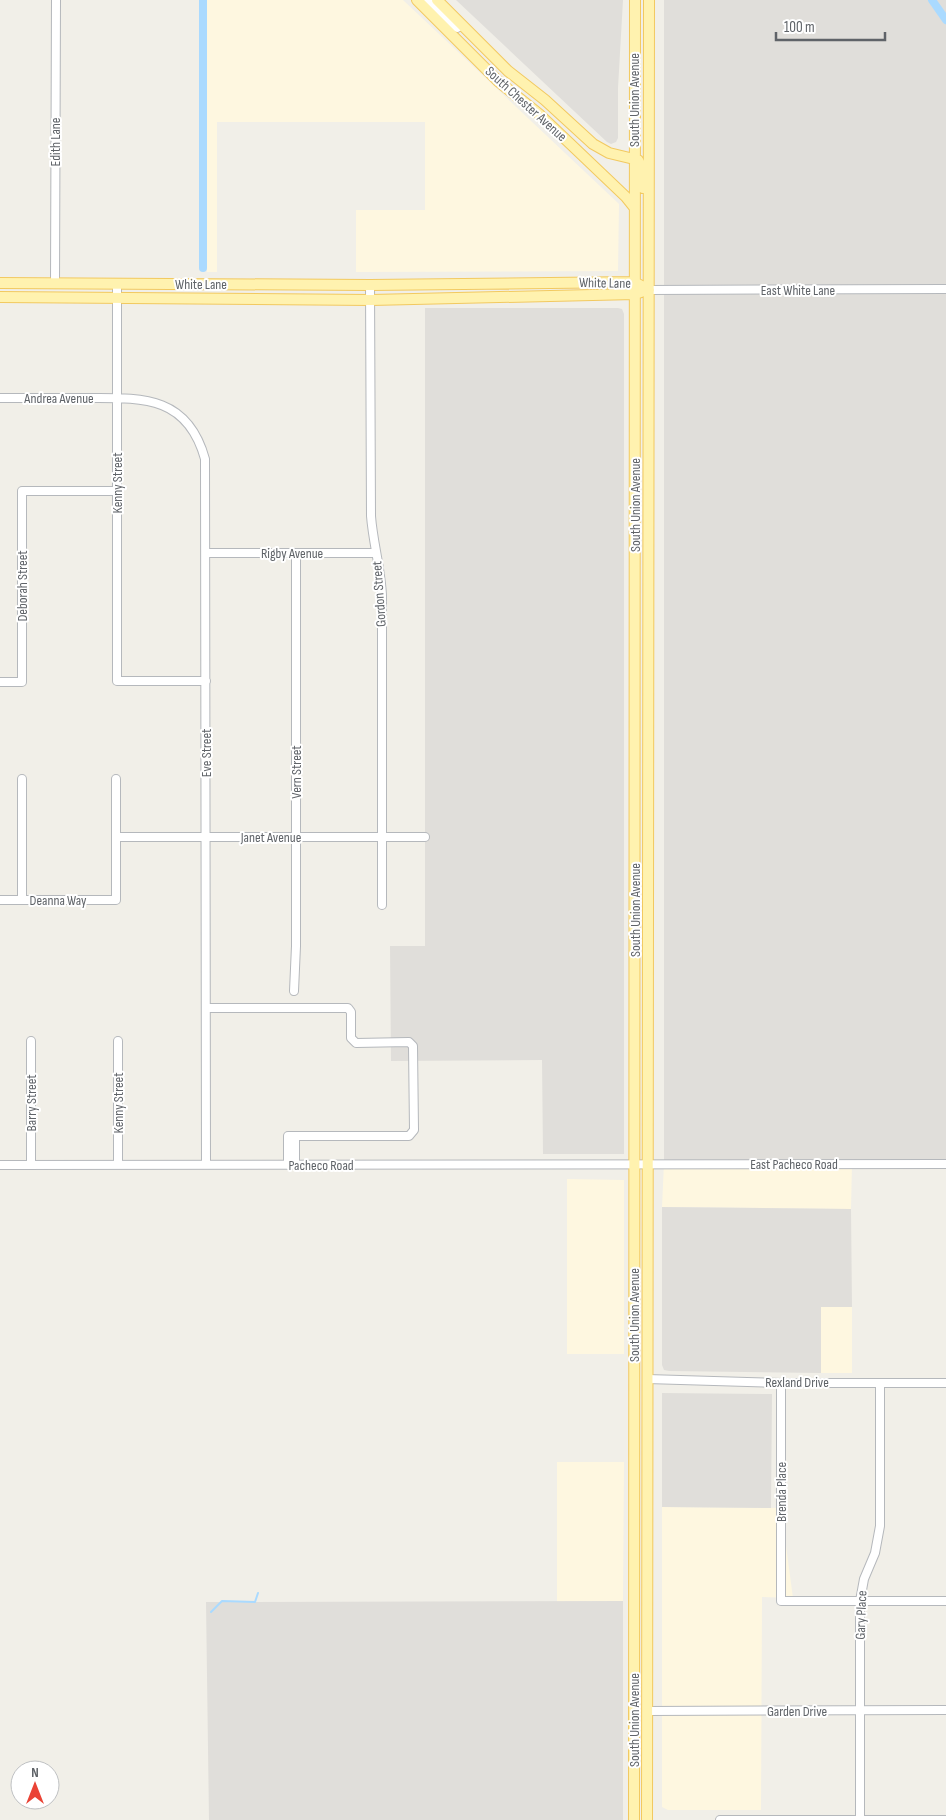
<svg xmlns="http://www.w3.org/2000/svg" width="946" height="1820" font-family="'Sofia Sans Condensed',sans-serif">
<rect width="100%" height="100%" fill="#f1efe8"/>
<path fill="#fef7e0" d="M207,0h196l216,204 -1,67 -262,1v-62h69v-88h-208v150h-10z
M664,1162l188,2 -1,45 -189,-2z
M567,1179l57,1v174h-57z
M821,1307h31v66h-31z
M557,1462h67l-1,139 -66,1z
M662,1507l119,1 12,90 -31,-1 -1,213h-93l-6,-3z"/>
<path fill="#e0deda" d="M456,0h167l-5,88v50l-2,4 -5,2 -4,-2z
M664,0h282v1160l-94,4 -188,-2z
M425,308h193l4,1 2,5v840h-81l-1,-94 -151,1 -1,-115h35z
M662,1207l189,2 1,98h-31v66l-152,-2 -5,-1 -2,-5z
M662,1393l110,1 -1,114 -109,-1z
M623,1601v219h-414l-3,-218z"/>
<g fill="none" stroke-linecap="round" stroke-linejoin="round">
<path stroke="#aadaff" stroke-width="2" d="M211,1612l11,-11 33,1 3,-9"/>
<path stroke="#aadaff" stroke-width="8" d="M932,0l14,20
M203,268v-268"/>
<g stroke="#b5b8bc" stroke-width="10">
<path id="minor" d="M427,0l26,26 4,2 5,-3
M55,284l1,-284
M117,284v397h89
M370,285l1,231c2,27 10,53 11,80v309
M649,290l297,-1
M0,398c28,0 56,0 85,0 55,0 102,-4 120,61l1,706
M207,553h169
M0,682h22v-191h95
M22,779v121
M116,837h309
M0,900h116v-121
M294,991l2,-45v-393
M206,1008h142l3,4v26l5,5 53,-1 4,4 1,84 -5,6h-114
M0,1165l946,-1
M31,1165v-124
M118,1165v-124
M288,1165v-29h7v29
M647,1379l134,4h165
M781,1383v218h165
M647,1711l299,-1
M720,1820h226
M860,1820v-219l4,-22 11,-26 5,-27v-143"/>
</g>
<g stroke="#f2c960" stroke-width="12">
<path id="major" d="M417,0l81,81 42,34 86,82 8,10
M437,0l71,71 37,29 48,44 16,9 29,7 4,9 1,19
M0,283l370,2 264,-3 15,8
M0,297l371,3 264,-6 6,-2
M634,1820l1,-1820
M647,1820l2,-1820"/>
</g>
<use href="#minor" stroke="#fff" stroke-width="8"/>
<use href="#major" stroke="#fff2af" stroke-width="10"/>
</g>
<g text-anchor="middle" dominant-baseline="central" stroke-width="4" stroke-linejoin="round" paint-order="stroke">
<g font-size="14" fill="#5f6368" stroke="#fff">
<text transform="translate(634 100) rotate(-90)">South Union Avenue</text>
<text transform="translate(526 104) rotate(42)">South Chester Avenue</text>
<text transform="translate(55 142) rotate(-90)">Edith Lane</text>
<text transform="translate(605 283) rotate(1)">White Lane</text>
<text x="201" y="284">White Lane</text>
<text x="798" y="290">East White Lane</text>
<text x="59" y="398">Andrea Avenue</text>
<text transform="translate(117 483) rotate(-90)">Kenny Street</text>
<text transform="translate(635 505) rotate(-90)">South Union Avenue</text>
<text x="292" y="553">Rigby Avenue</text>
<text transform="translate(22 586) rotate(-90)">Deborah Street</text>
<text transform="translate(379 594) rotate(-94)">Gordon Street</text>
<text transform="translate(206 753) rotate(-90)">Eve Street</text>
<text transform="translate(296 772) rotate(-90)">Vern Street</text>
<text x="271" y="837">Janet Avenue</text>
<text x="58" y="900">Deanna Way</text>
<text transform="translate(635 910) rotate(-90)">South Union Avenue</text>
<text transform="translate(31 1103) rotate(-90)">Barry Street</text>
<text transform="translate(118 1103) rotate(-90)">Kenny Street</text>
<text x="794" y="1164">East Pacheco Road</text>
<text x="321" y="1165">Pacheco Road</text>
<text transform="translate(634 1315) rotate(-90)">South Union Avenue</text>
<text x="797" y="1382">Rexland Drive</text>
<text transform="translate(781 1492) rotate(-90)">Brenda Place</text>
<text transform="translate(861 1615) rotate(-88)">Gary Place</text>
<text x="797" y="1711">Garden Drive</text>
<text transform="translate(634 1720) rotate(-90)">South Union Avenue</text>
</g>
</g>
<g transform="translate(35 1785)"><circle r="24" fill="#ffffff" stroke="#bfc1c3"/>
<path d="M0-4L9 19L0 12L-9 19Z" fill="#ea4335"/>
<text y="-8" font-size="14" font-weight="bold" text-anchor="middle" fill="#5f6368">N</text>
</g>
<path d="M776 32v8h109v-8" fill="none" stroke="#5f6368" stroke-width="2.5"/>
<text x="784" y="32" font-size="15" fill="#5f6368" stroke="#ffffff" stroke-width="4" paint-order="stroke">100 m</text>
</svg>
